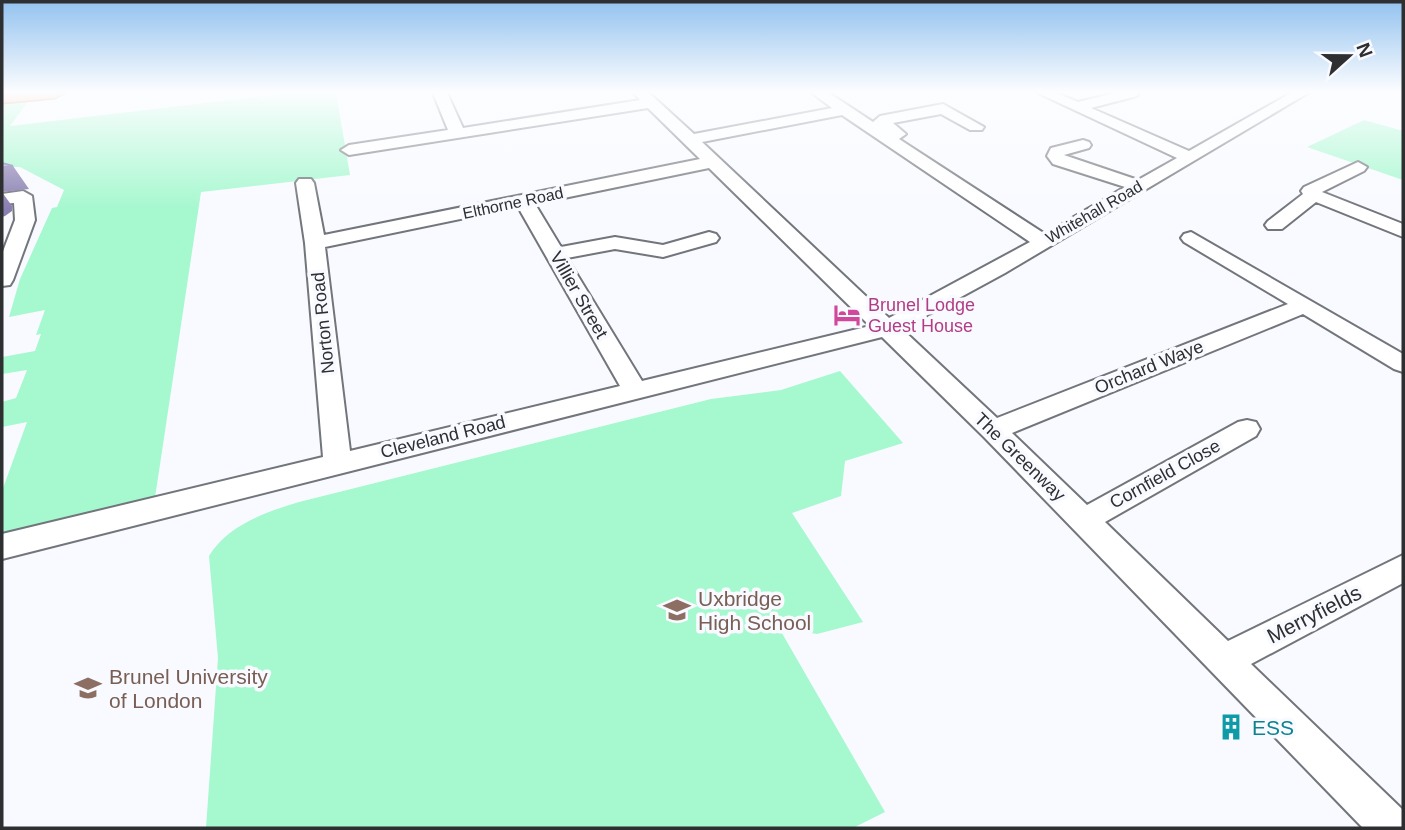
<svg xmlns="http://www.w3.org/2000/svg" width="1405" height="830" font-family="Arial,sans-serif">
<rect width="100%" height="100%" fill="#f8faff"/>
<path fill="#a6f8cf" d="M291,93h45l14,82 -149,17 -48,319 -151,36v-56l25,-69 -25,5v-25l14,-4 11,-28 -25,4v-17l33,-6 6,-17 -5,1 9,-25 -36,7 11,-38 32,-71 5,-1 7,-17 -44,-23h-18v-68l30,-3 -22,30z
M1364,120l39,11v49l-96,-33z
M840,371l63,72 -58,18 -4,35 -49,17 71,109 -46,12 -38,-6 106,184 -32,16h-647l12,-170 -9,-102c19,-31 57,-44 90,-54l412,-103 70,-9z"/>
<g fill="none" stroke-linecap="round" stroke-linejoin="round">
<g stroke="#72757b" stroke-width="4">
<path id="minor" d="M433,93h14l16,35 177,-28 -6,-7h15l45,41 138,-26 -20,-15h17l44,29 7,-6 63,-12 41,23 -2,3h-12l-29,-16 -48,9 13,11 -7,5 146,95 80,-47 -72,-23 -6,-8 4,-8 32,-8 6,2 2,3 -2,3 -25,7 74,25 39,-22 -139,-65h19l21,9 37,-9h24l-2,3 -46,12 98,43 102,-58h17l-303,180 -103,56 95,89 291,-114 -104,-62 -3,-4 3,-4 7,-2 212,122v18l-9,-3 -91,-55 -291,119 75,72 151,-83 9,-2 9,2 4,7 -4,7 -151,86 123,119 175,-86v28l-152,81 152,146v18h-40l-379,-391 -102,-100 -880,222v-25l321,-77 -18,-214 -9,-60 3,-4h12l3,4 10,52 376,-76 -52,-51 -299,47 -8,-5 8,-5 99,-15zM842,115l188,127 -141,76 -187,-176zM709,168l161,158 -228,55 -75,-123 48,-9 48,8 53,-15 3,-4 -3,-4 -7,-2 -46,13 -48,-8 -54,10 -26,-43zM518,207l102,179 -270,65 -25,-204z
M1358,162l9,5 -3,4 -42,21 81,32v13l-87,-35 -34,27h-14l-3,-4 3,-4 35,-27 -2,-3 3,-4z
M23,191l9,5 3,24 -22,60 -3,5 -8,1v-32l13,-34 -1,-17 -12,1v-10z"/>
</g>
<g stroke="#aa5a1f" stroke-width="3">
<path id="major" d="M2,93h62l-9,5 -53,5z"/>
</g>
<use href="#minor" fill="#fff" fill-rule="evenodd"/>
<use href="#major" fill="#f5aa73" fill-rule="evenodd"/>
</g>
<path fill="#897fb1" d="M13,166l16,23 -27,3 10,14v5l-7,5 -3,1v-50z"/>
<path fill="#c4b5fd" stroke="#897fb1" stroke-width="2" d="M2,163l11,3 -11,1z"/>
<linearGradient id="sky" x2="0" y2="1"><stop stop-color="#93c2ef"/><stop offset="0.44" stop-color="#fcfdff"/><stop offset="1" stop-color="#fcfdff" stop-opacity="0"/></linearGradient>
<rect width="1405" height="209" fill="url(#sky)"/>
<defs>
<g id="hotel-bare" transform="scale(2.1)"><path d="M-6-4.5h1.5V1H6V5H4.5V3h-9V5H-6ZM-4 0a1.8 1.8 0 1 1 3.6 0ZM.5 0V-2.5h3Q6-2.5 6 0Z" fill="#d1479c" stroke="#f8faff" stroke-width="2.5" paint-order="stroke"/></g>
<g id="school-bare" transform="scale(2.1)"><path d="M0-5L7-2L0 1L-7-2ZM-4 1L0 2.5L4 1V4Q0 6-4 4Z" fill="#8d6e63" stroke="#f8faff" stroke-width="2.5" paint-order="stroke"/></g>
<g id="university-bare" transform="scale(2.1)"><path d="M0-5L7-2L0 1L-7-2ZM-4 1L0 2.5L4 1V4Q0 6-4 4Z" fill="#8d6e63" stroke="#f8faff" stroke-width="2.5" paint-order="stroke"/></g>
<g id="building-bare" transform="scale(2.1)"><path d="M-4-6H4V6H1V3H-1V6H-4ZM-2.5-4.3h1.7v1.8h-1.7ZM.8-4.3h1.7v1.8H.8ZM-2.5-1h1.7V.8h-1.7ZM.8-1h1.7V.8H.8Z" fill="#0f9aa8" stroke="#f8faff" stroke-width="2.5" paint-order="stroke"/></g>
</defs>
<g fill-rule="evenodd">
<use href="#hotel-bare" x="847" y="315"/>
<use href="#school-bare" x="677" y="610"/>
<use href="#university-bare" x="88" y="688"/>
<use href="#building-bare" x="1231" y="727"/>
</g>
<g text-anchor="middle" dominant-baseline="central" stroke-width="7" stroke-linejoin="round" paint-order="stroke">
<g font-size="16" fill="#2d2f31" stroke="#f8faff">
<text transform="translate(513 203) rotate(-12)">Elthorne Road</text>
<text transform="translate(1094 212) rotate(-30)">Whitehall Road</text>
</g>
<g font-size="18" fill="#2d2f31" stroke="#f8faff">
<text transform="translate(579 295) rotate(60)">Villier Street</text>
<text transform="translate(323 323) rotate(-96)">Norton Road</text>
<text transform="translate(1149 367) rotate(-22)">Orchard Waye</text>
<text transform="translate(443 437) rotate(-14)">Cleveland Road</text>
<text transform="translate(1020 457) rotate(44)">The Greenway</text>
<text transform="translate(1165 474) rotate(-29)">Cornfield Close</text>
</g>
<g font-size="18" fill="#b23c85" stroke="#f8faff" text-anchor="start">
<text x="868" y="305">Brunel Lodge<tspan x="868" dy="21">Guest House</tspan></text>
</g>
<g font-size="21" fill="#785e54" stroke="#f8faff" text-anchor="start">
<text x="698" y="598">Uxbridge<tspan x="698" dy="24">High School</tspan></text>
<text x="109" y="676">Brunel University<tspan x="109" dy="24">of London</tspan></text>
</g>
<g font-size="21" fill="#2d2f31" stroke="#f8faff">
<text transform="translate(1314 614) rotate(-27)">Merryfields</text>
</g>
<g font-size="21" fill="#0d838f" stroke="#f8faff" text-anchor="start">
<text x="1252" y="727">ESS</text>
</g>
</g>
<rect width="1405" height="830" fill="none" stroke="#2d2f31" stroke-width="7"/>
<g transform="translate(1349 56) rotate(69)" stroke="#f8faff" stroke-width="5" paint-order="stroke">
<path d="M0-5L12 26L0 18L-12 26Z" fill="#2d2f31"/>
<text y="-10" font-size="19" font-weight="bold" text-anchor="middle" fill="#2d2f31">N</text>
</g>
</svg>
